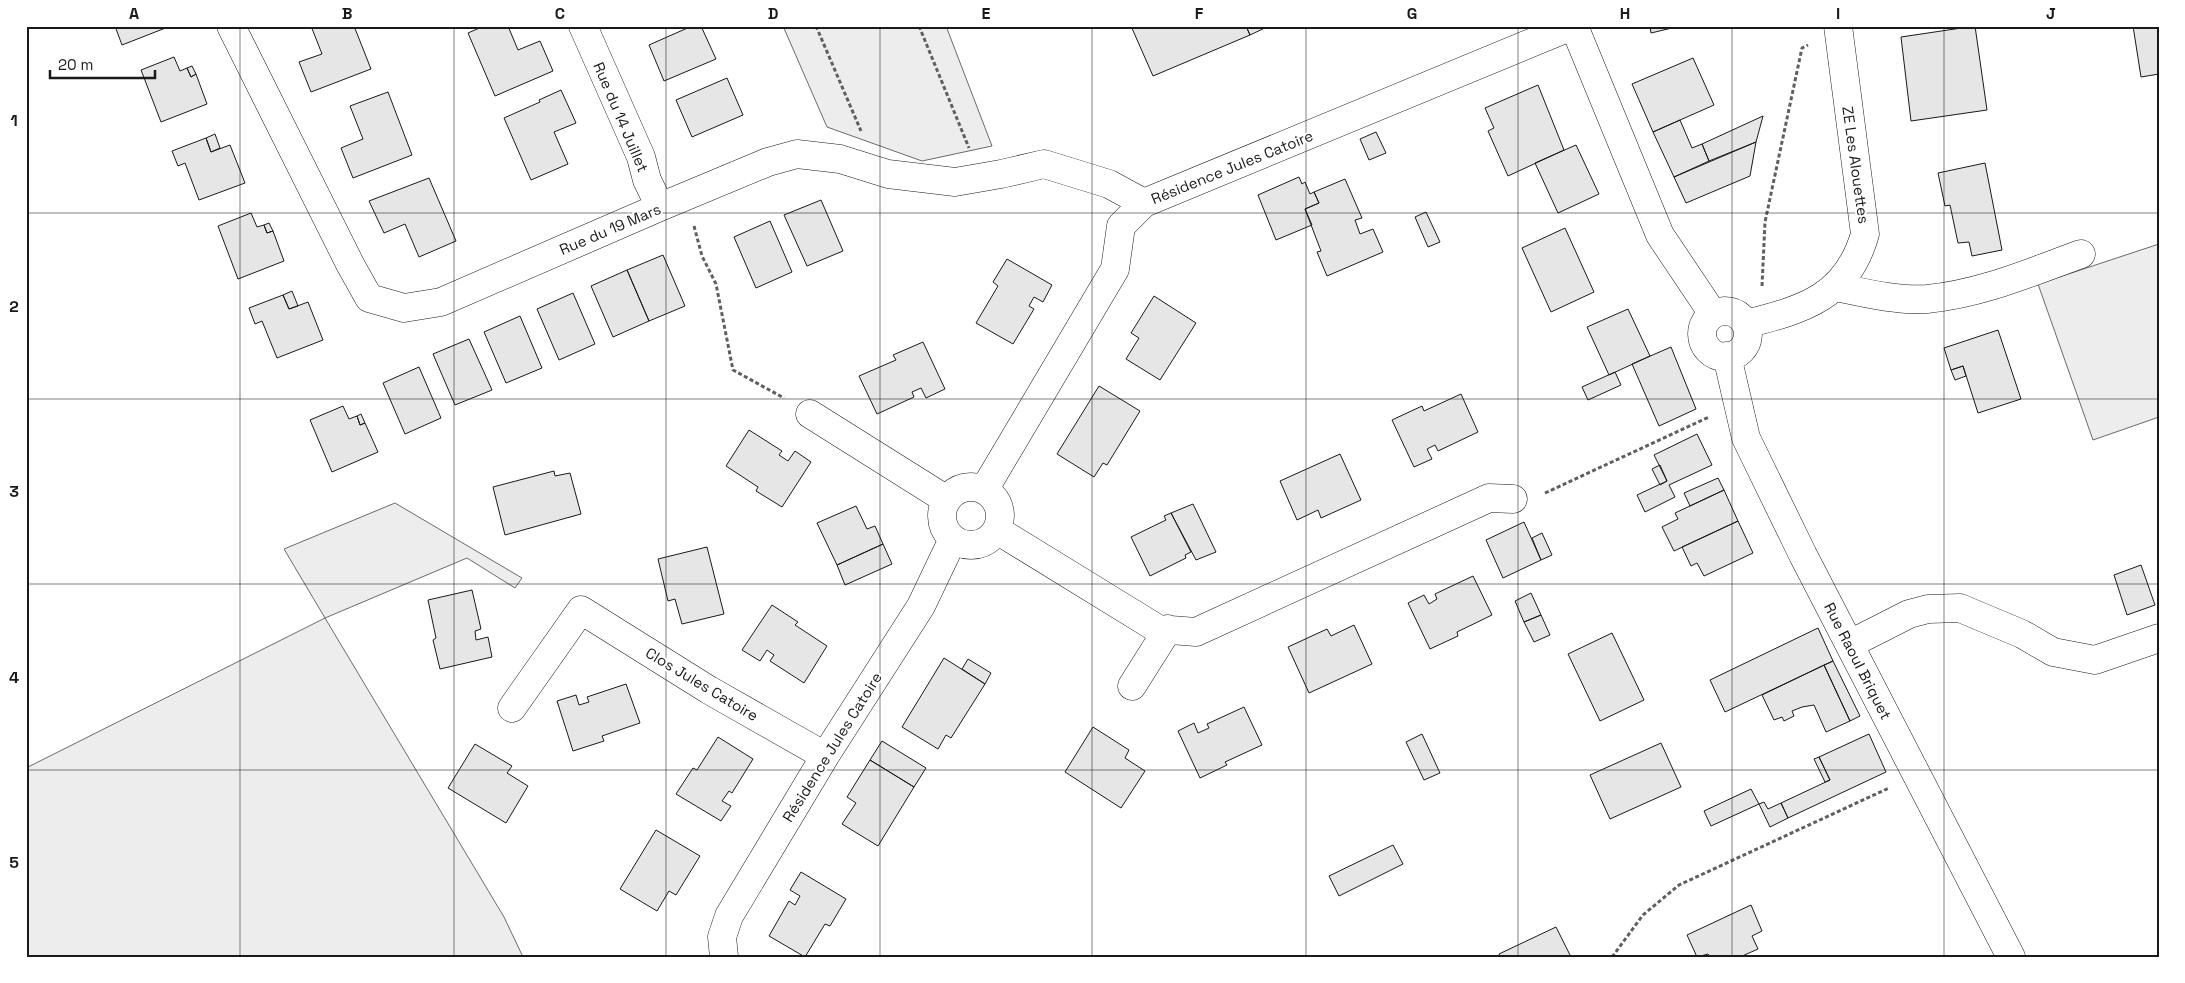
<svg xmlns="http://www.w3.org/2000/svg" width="2185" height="983" font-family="'Space Grotesk',sans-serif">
<rect width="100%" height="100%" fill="#fff"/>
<path fill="#ededed" stroke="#6a6a6a" d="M783,26h163l46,120 -70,15 -95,-34z
M2159,244v173l-66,23 -55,-156z
M395,503l127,75 -7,10 -48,-30 -142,60 179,299 19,40h-497v-189l299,-150 -41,-69z"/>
<path fill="#e6e6e6" stroke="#1a1a1a" d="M115,26h53v1l-46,18z
M311,26h43l17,43 -60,23 -12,-30 23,-8z
M484,26h24l10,24 22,-9 13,30 -58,25 -27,-63z
M692,26h9l15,33 -52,22 -15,-36z
M1131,26h115l4,9 -97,41z
M1246,26h23l-19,9z
M1650,26h26v1l-25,6z
M1975,26l12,84 -76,11 -10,-84z
M2133,26h26v48l-18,3z
M174,57l6,14 7,-3 4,9 5,-3 11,30 -46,18 -20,-52z
M1693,58l21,47 -61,27 -21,-48z
M192,66l4,8 -5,3 -4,-9z
M727,78l16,37 -51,22 -16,-37z
M1538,85l26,65 -56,26 -20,-45 6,-3 -9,-20z
M561,90l15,33 -22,9 14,32 -37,16 -27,-62 36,-16 -1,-2z
M388,92l24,63 -59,23 -12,-30 22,-9 -13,-33z
M1763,116l-7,26 -47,19 -7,-17z
M1680,120l12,28 10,-4 7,17 -35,16 -21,-45z
M1376,132l10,21 -17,7 -9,-21z
M215,134l5,14 -9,4 -5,-14z
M206,138l5,14 19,-7 15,38 -46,17 -14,-37 -7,3 -6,-15z
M1756,142l-6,34 -64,27 -12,-26z
M1576,145l23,49 -41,19 -23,-50z
M1985,163l17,87 -30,6 -3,-14 -11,1 -8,-38 -5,1 -7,-33z
M1299,177l3,7 3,-2 5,12 4,-2 5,11 -14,6 7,16 -36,15 -18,-45z
M429,178l27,63 -37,16 -14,-33 -21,9 -15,-32z
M1345,179l17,39 -7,2 5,14 13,-5 10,23 -56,24 -10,-24 4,-1 -16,-42 14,-6 -5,-11z
M821,200l22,51 -36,15 -23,-51z
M1426,212l14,30 -12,5 -13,-30z
M251,213l6,14 7,-2 3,8 6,-2 11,30 -46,18 -20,-53z
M770,221l22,51 -36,16 -22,-51z
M269,223l4,8 -6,2 -3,-8z
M1565,228l29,64 -43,20 -29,-64z
M663,255l22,51 -36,15 -22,-51z
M1007,259l45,26 -9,17 -9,-5 -5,9 5,3 -21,35 -37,-21 22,-37 -5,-4z
M627,270l22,51 -36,16 -22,-51z
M292,291l6,15 -9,3 -6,-14z
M573,293l22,51 -36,16 -22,-51z
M283,295l6,14 19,-7 15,38 -46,18 -15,-37 -7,3 -6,-16z
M1154,296l42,27 -36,57 -34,-21 13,-21 -8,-5z
M1628,309l22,47 -41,19 -22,-48z
M520,316l22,52 -36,15 -22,-51z
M1998,330l23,69 -43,14 -15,-47 -12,4 -7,-22z
M469,339l23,51 -37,15 -22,-51z
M923,342l22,47 -19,9 -5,-10 -9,4 2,5 -37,17 -18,-38 37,-16 -3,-5z
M1671,347l25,62 -37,17 -27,-62z
M1963,366l3,10 -11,4 -4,-10z
M419,367l22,51 -36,16 -22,-51z
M1615,372l6,13 -33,15 -6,-13z
M1099,386l41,25 -33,54 -4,-2 -9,14 -37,-23z
M1461,394l17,38 -40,19 -3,-6 -8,4 5,10 -18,8 -22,-47 30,-14 2,5z
M343,406l6,13 8,-3 3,9 5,-2 13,29 -46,20 -22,-52z
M361,414l4,9 -5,2 -3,-9z
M749,430l33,21 -3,4 9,6 7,-10 16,11 -29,45 -26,-16 2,-4 -32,-21z
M1697,434l15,31 -43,20 6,12 -30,15 -8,-17 30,-14 -13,-26z
M1340,454l21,46 -40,18 -3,-8 -21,10 -17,-39z
M1660,465l7,16 -7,4 -8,-16z
M554,471l1,5 15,-3 11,41 -76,21 -12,-48z
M1718,478l6,12 -34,16 -6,-13z
M1724,490l14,31 -64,30 -12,-24 16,-8 -3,-6z
M1193,504l23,48 -20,8 -25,-47z
M856,506l11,23 8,-3 8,18 -46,21 -20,-42z
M1171,513l20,39 -6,3 1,3 -36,18 -19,-39 35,-17 -2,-4z
M1738,521l15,32 -49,23 -7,-13 -6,3 -9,-19z
M1524,522l17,38 -38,18 -17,-38z
M1542,533l10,22 -11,5 -9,-22z
M883,544l9,20 -47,21 -8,-20z
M707,547l17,67 -42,10 -7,-25 -7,2 -10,-42z
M2141,565l14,40 -28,10 -13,-40z
M1473,576l19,39 -35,17 1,4 -28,13 -22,-46 16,-8 5,9 8,-5 -2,-5z
M472,590l9,39 -6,2 1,9 12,-3 4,20 -52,12 -7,-29 3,-2 -8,-38z
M1531,593l10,22 -17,7 -9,-21z
M772,605l26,17 -3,3 32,21 -23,37 -34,-22 4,-6 -7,-5 -7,11 -18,-11z
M1541,615l9,20 -16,7 -10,-20z
M1354,625l18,39 -63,29 -21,-46 39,-18 4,7z
M1818,628l15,33 -108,51 -15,-32z
M1612,633l32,67 -44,21 -32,-67z
M944,658l41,26 -34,54 -5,-3 -8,14 -36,-22z
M968,659l23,14 -6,11 -23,-15z
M1833,661l27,55 -10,5 -26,-56z
M1824,665l26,56 -24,11 -12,-27 -12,2 -10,4 2,5 -10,5 -2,-4 -8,3 -12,-25z
M626,684l14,39 -38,13 2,5 -31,10 -16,-50 19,-6 3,10 10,-3 -2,-5z
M1244,707l18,38 -37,17 2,3 -27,13 -22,-47 16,-8 4,10 11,-5 -2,-4z
M1093,727l36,23 -4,8 20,13 -24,37 -56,-36z
M1422,734l18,39 -16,7 -18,-38z
M1869,734l17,38 -98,46 -7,-15 49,-23 -11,-23z
M718,737l35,22 -21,34 -3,-2 -7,10 9,5 -10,15 -45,-27 17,-26 4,2z
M882,741l44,27 -12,19 -44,-27z
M1661,743l20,44 -71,32 -20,-44z
M475,744l37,22 -5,7 21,13 -22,37 -58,-35z
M1819,757l11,23 -5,2 -11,-23z
M870,760l44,27 -36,59 -36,-22 14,-21 -9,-6z
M1751,789l8,15 -48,22 -7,-15z
M1764,802l4,7 13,-6 7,15 -18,9 -11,-23z
M656,830l44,26 -24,39 -7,-4 -12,20 -37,-22z
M1393,845l10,19 -64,32 -10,-20z
M801,872l45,27 -16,27 -5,-2 -20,33 -36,-21 20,-35 6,4 5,-9 -10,-6z
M1751,905l11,26 -10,5 6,13 -18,8h-30l-2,-3 -11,3 -10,-22z
M1556,927l15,30h-71l-1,-3z"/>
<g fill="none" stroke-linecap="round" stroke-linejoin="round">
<g stroke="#1a1a1a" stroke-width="29">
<path id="minor" d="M231,26l119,238 19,34 35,10 37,-6 219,-95 108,-45 29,-8 43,5 48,15 67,8 46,-8 43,-10 65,20 35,19
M583,26l58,131 6,23 13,27
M1574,26l86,209 53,79
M1836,287c29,6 61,14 91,12 54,-5 104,-27 154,-45
M1702 334a23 23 0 1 1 46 0a23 23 0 1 1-46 0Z
M1746,324c59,-15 101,-27 119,-90l-27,-208
M1727,356l19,82 57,117 208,402
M810,414l137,86
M942 516a29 29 0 1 1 58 0a29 29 0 1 1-58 0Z
M984,490l131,-221 6,-43 23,-23 428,-177
M997,530l161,99 38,3 293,-134 24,1
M1850,644l59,-30 19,-5 32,-1 62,26 31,18 42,8 64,-22
M1132,686l36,-57
M512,708l69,-98 128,80 116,66
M724,957l-2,-20 7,-21 96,-160 96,-150 32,-67"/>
</g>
<path stroke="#5f5f5f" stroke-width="3" stroke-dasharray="4 2.5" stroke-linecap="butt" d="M816,26l45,105
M919,26l50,122
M694,226l8,30 14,28 17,86 51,28
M1762,286l3,-64 37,-174 6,-3
M1545,493l164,-76
M1612,957l31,-42 36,-30 210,-97"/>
<use href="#minor" stroke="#fff" stroke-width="28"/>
</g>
<path fill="none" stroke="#1a1a1a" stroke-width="1" stroke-opacity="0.55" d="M240,26v931M454,26v931M666,26v931M880,26v931M1092,26v931M1306,26v931M1518,26v931M1732,26v931M1944,26v931M26,213h2133M26,399h2133M26,584h2133M26,770h2133"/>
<g text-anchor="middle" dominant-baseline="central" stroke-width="4" stroke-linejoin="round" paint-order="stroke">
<g font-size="15" fill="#1a1a1a" stroke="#fff">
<text transform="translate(621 117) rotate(67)">Rue du 14 Juillet</text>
<text transform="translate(1856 165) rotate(82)">ZE Les Alouettes</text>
<text transform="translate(1232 167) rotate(-22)">Résidence Jules Catoire</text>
<text transform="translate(610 229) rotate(-23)">Rue du 19 Mars</text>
<text transform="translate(1858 661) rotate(63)">Rue Raoul Briquet</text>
<text transform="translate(702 684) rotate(31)">Clos Jules Catoire</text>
<text transform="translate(832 747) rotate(-58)">Résidence Jules Catoire</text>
</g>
</g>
<rect width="2185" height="983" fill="none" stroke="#ffffff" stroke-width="55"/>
<path d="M50 70v8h105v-8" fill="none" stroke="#1a1a1a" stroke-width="2.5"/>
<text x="58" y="70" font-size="15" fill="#1a1a1a" stroke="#ffffff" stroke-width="4" paint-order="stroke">20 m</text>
<rect x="28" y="28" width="2130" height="928" fill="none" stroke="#1a1a1a" stroke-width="2"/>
<g font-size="16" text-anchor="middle" font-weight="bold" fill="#1a1a1a">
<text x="134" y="19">A</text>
<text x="347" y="19">B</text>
<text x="560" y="19">C</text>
<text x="773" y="19">D</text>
<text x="986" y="19">E</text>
<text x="1199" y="19">F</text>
<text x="1412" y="19">G</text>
<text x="1625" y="19">H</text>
<text x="1838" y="19">I</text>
<text x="2051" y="19">J</text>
<text x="14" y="126">1</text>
<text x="14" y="312">2</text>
<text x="14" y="497">3</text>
<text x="14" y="683">4</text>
<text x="14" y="868">5</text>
</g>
</svg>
